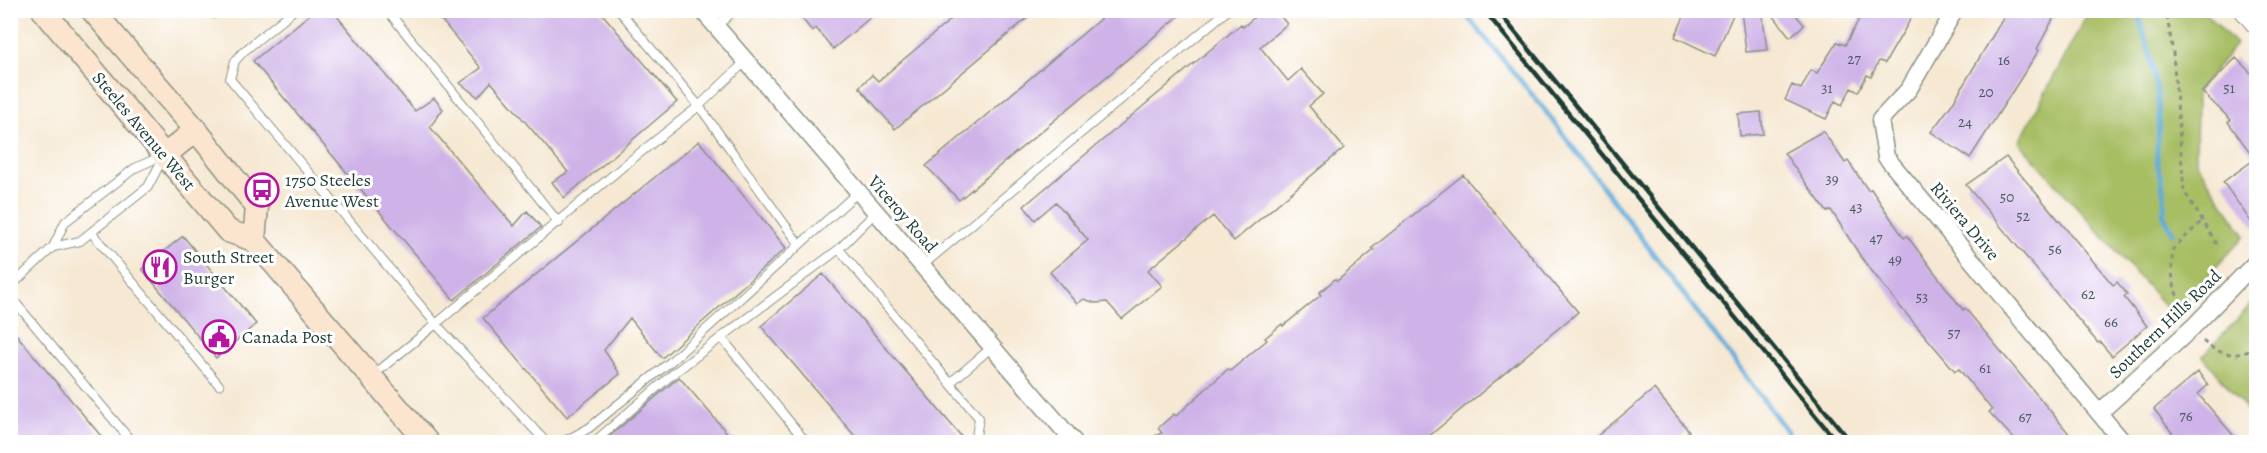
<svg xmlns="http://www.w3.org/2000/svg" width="2267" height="453" font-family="Alegreya,serif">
<rect width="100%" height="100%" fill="#fff"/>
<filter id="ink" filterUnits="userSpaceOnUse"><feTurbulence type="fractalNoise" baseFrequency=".0167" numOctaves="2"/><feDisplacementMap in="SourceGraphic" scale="12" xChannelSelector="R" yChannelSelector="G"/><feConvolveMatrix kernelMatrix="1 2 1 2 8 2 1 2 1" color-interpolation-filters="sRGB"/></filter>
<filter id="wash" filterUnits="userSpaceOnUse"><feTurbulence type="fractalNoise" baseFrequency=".008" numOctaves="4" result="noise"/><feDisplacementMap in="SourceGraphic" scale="24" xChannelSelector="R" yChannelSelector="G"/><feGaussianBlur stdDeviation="1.35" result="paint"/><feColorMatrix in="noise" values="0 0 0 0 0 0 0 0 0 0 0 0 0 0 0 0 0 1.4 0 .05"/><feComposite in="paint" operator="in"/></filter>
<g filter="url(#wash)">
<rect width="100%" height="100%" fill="#f6e8d2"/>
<path fill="#a7be63" stroke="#637e4c" stroke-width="1.5" d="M2089,11h115l32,33 -39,47 -1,71 49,74 -73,78 -153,-172z
M2256,299v122l-53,-65z"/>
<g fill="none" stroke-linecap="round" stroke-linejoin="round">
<path stroke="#60acd9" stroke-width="5" d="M1462,10l82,99 251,333
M2136,10c12,34 21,69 23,104 1,16 -3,31 -2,46 2,18 11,38 6,54l10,19"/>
</g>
<g id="blocks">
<path fill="#cfb3e8" d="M315,10h17l83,101 19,-13 9,11 -13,18 84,99 13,-15 14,16 -87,73 -201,-239z
M433,10h166l78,92 -113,96 -12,-16 16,-10 -77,-90 -13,15 -18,-14 21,-15z
M795,10h84l-46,39 -17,-21 -4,3z
M962,10h75l-142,119 -36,-42 13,-12 6,6z
M1111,10h75l-227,190 -33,-34z
M1263,10h12l12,14 -27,23 28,34 13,-12 22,25 -14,12 35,42 -110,93 -21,-25 -65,54 14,16 -40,33 -15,-17 -12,1 -11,-4 -7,5 -27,-32 38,-32 -32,-38 -21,18 -11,-14 217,-182 2,3z
M1687,10h48l-20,46 -40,-19z
M1741,10h21l5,40 -21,2z
M1769,10h23l12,15 -14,12z
M1864,10h52l-31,53 -6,-2 -8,16 -4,-2 -9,17 -7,-4 -9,17 -7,-4 -9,18 -41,-19 7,-15 9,4 10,-19 6,3 20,-31 8,3z
M2008,10h50l-21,39 2,1 -69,108 -39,-26 21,-28z
M2236,58l20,20v151l-33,-47 32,-23 -27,-37 3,-2 -29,-28z
M1761,112l2,22 -23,2 -2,-22z
M1823,131l22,32 3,-2 20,29 3,-1 33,49 3,-2 56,74 2,-2 111,134h-59l-28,-30 3,-2 -33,-41 -4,2 -58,-68 -36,-46 -30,-47 -4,2 -43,-59z
M699,141l87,107 -124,110 -32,-40 -26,32 16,24 -53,43 -84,-99z
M2006,157l107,128 4,-3 10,12 -3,3 23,29 -35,30 -12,-14 -2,1 -132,-158z
M1463,175l115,137 -156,130h-281l21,-9 -4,-5 16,-14 2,2 52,-47 2,2 37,-31 -2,-2 17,-14 1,2 38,-31 -2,-2 16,-14 2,2 37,-31 -2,-2z
M183,236l73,88 -40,34 -74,-89z
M823,274l138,162 -8,6h-93l-99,-116z
M10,327l96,115h-96z
M2198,372l10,13 -10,9 41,48h-60l-25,-33z
M679,377l56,65h-132l75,-64z
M1654,389l35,42 -14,11h-85z"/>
</g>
</g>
<g filter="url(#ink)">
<use href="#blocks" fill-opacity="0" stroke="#8a9283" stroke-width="1.5"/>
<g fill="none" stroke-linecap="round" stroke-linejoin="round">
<g stroke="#8a9283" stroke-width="10">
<path id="service" d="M204,10l10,4 5,-4
M294,10l-51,42 -8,9 -5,18 206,245 -65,53
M387,10l172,213
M619,10l80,96 100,138
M716,27l19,-17
M91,232l128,153
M53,247l27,-6 68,-54 15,-29
M839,249l140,169 -4,24
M922,266l306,-256
M10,287l43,-40 12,-25 70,-54 29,-13
M10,296l122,146
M721,337l85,105
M950,383l42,-36
M546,442l-110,-118 190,-160 73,-58 47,-45
M563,442l26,-14 81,-66 188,-170
M594,442l80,-69 165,-124 37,-37"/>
</g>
<g stroke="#8a9283" stroke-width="19">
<path id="minor" d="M702,10l372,432
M1955,10l-46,79 -29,31 6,37 237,285
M2099,413l94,-86 63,-65"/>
</g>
<g stroke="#8a9283" stroke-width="23">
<path id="tertiary" d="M2245,10l11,13"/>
</g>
<g stroke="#8a9283" stroke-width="25">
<path id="secondary" d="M43,10l185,221 26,9 173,202
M92,10l104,120 61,77 -3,33
M165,155l31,-25"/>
</g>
<path stroke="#8a9283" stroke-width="3" stroke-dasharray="4.5 4.5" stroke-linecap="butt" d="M2167,16l6,37 11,138 34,55
M2185,312c-12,-21 -15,-39 -12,-63l28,-27
M2203,341c15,14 36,18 53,6"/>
<use href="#service" stroke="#fff" stroke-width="8"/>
<use href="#minor" stroke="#fff" stroke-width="16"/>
<use href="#tertiary" stroke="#fff" stroke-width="21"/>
<use href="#secondary" stroke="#fce5cf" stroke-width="22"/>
<path stroke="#1f3d34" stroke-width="4.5" d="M1484,10l353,432
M1497,10l354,432"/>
</g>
</g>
<defs>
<g id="bus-ring" transform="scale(1.725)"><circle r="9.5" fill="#fff" stroke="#b5179e" stroke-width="1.5"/><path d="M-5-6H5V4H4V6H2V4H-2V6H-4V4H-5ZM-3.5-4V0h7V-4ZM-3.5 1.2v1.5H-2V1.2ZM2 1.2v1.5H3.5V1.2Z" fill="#b5179e"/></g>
<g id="restaurant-ring" transform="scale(1.725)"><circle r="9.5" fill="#fff" stroke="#b5179e" stroke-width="1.5"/><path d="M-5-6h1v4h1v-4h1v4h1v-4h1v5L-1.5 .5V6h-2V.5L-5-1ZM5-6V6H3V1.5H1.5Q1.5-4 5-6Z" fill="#b5179e"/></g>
<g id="civic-ring" transform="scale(1.725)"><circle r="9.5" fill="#fff" stroke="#b5179e" stroke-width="1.5"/><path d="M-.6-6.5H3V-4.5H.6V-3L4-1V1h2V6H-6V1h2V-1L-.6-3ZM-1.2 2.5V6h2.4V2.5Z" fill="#b5179e"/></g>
</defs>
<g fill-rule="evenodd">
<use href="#bus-ring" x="262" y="190"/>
<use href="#restaurant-ring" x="160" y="267"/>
<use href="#civic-ring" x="219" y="337"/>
</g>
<g text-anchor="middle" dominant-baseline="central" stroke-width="6" stroke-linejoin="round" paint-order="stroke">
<g font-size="15" fill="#4b5a61">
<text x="1854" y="59">27</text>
<text x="2004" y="60">16</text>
<text x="1827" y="88">31</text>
<text x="2229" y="88">51</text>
<text x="1986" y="92">20</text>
<text x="1965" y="122">24</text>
<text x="1832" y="179">39</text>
<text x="2007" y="197">50</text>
<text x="1856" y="207">43</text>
<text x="2023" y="216">52</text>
<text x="1876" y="238">47</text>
<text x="2055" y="249">56</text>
<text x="1895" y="259">49</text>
<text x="2088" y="294">62</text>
<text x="1922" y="297">53</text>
<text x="2111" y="322">66</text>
<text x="1954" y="333">57</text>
<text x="1985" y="368">61</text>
<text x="2186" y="416">76</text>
<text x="2025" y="417">67</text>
</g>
<g font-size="18" fill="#1f3d34" stroke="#fff">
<text transform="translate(144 131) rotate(50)">Steeles Avenue West</text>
<text transform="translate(903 214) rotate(49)">Viceroy Road</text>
<text transform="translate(1965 221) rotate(50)">Riviera Drive</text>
<text transform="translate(2165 324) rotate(-44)">Southern Hills Road</text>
</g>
<g font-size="18" fill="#1f3d34" stroke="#fff" text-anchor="start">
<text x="285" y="180">1750 Steeles<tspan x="285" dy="21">Avenue West</tspan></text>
<text x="183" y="257">South Street<tspan x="183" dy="21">Burger</tspan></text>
<text x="242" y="337">Canada Post</text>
</g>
</g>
<rect width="2267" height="453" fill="none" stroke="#fff" stroke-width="36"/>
</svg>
